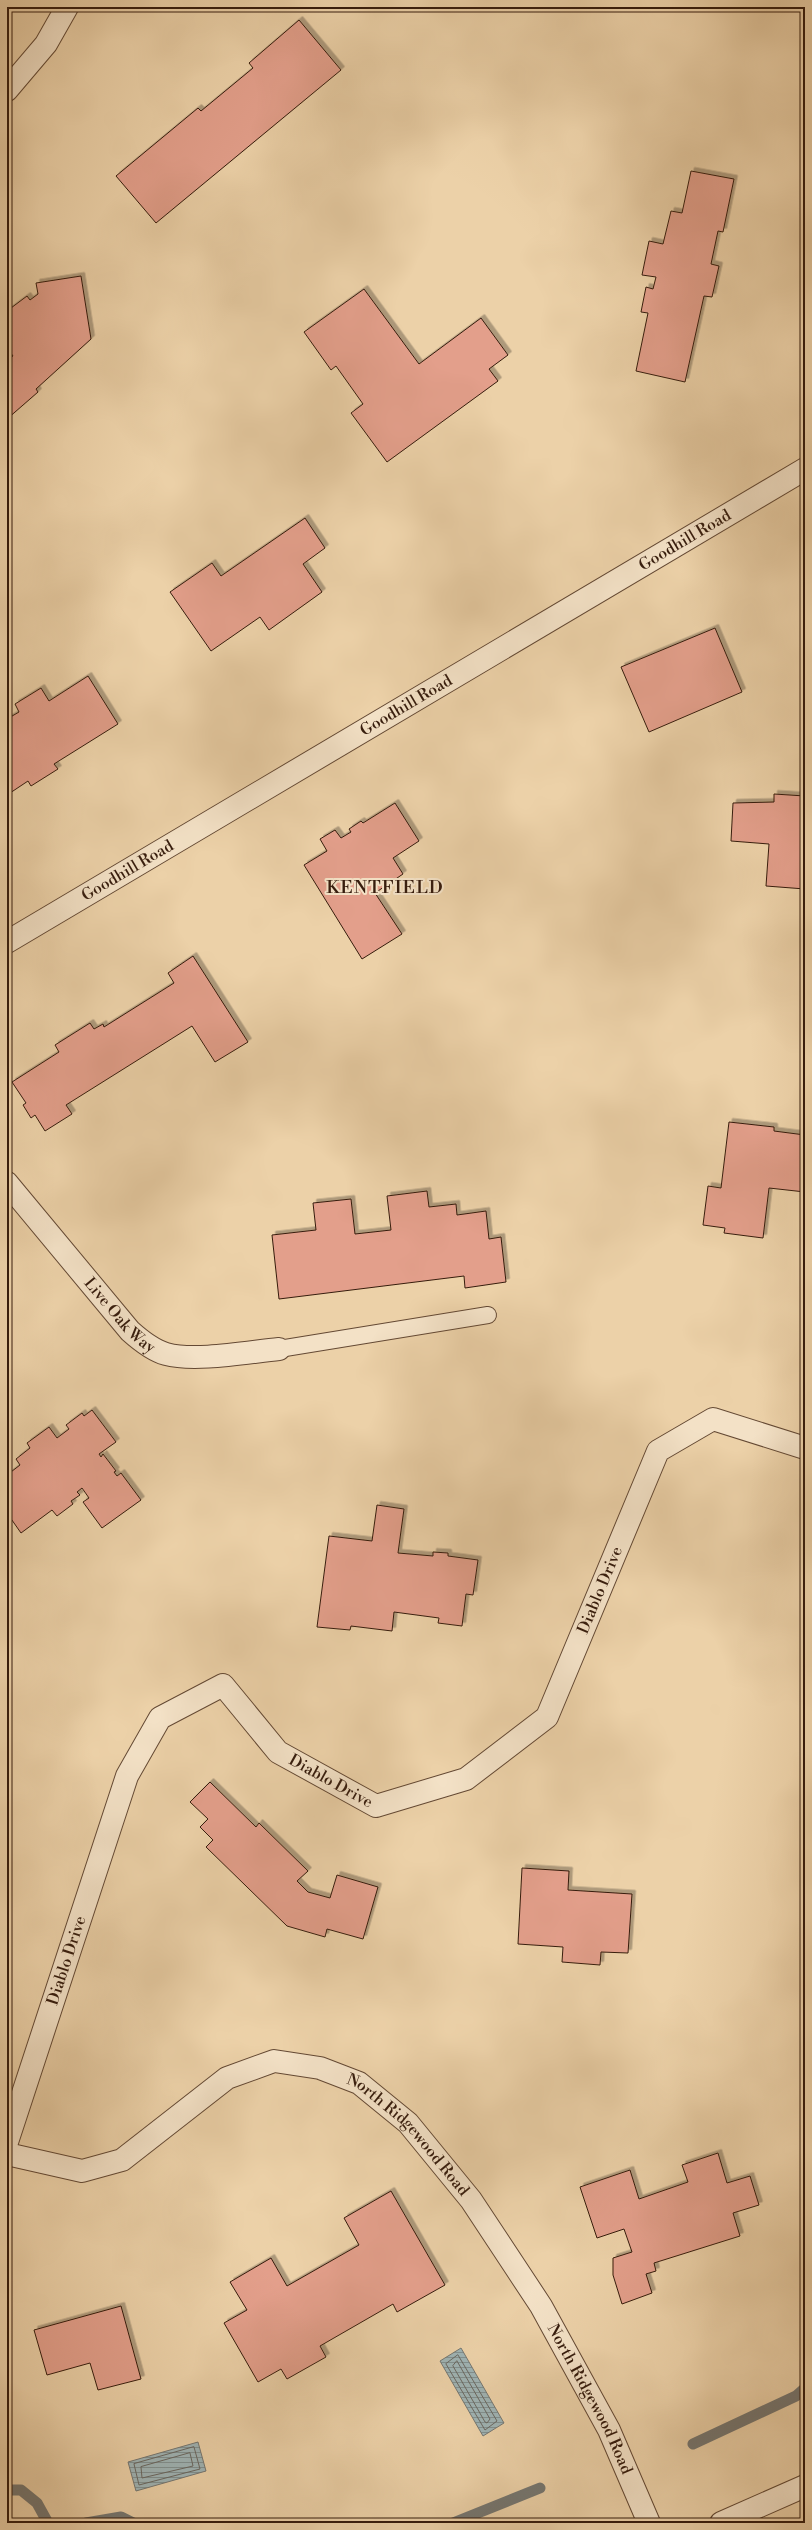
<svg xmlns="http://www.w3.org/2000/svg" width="812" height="2530" font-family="'Libre Bodoni',serif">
<defs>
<pattern id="water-rules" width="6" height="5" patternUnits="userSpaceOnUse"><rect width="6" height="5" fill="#9fb4b5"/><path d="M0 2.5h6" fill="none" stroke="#829292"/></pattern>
<filter id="shadow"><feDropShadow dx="3.5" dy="-3.5" stdDeviation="0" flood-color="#0004"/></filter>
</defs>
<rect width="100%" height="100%" fill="#ecd1a8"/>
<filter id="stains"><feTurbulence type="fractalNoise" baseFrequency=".005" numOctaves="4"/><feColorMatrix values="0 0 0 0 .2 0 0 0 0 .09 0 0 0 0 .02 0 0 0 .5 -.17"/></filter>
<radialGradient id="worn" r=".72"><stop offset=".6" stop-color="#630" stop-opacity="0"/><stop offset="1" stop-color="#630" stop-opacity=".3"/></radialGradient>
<path fill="url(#water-rules)" stroke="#757772" d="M461,2348l43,75 -21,13 -43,-75z
M198,2442l8,29 -70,20 -8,-29z"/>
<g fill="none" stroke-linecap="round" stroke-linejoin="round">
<path stroke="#6a6861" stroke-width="1" d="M458,2355l39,66 -12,9 -39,-66z
M457,2361l33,58 -3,4 -2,-1 -32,-56z
M194,2447l6,22 -61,16 -5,-21z
M190,2453l3,13 -51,12 -1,-11z"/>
<path stroke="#757772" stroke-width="11" d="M693,2444l103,-48 9,-8
M7,2490h14l16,13 11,20
M86,2523l35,-6 12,6
M453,2523l87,-35"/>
</g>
<path fill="#e39f8b" stroke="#361c0d" filter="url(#shadow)" d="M299,20l42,50 -185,153 -40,-47 82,-68 3,3 52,-43 -4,-5z
M691,171l43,8 -11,53 -5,-1 -7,33 8,2 -7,31 -8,-1 -19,86 -49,-11 12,-58 -7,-1 5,-25 7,2 3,-12 -14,-2 7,-34 14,3 8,-33 11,2z
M81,276l10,63 -55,50 2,3 -31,27v-59l6,-4 -6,-8v-37l20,-15 3,4 8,-6 -2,-11z
M364,289l55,75 62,-46 27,37 -19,14 9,12 -111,81 -36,-49 12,-9 -27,-38 -5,4 -27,-38z
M305,518l20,30 -22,16 19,28 -53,38 -9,-13 -49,34 -41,-59 42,-29 9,13z
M715,628l27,64 -93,40 -28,-65z
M88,676l30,48 -64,40 4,5 -27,17 -3,-5 -21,14v-76l12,-7 -4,-8 26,-16 8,13z
M774,794l31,2v93l-39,-3 3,-42 -38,-3 2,-38 41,-1z
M395,803l24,38 -26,17 10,16 -28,19 27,41 -40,25 -58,-94 23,-14 -7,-12 15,-9 6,8 10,-6 -2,-3 12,-8 2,2z
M193,956l55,86 -33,20 -23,-36 -126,79 6,9 -27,17 -10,-16 -4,3 -8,-13 3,-2 -14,-21 47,-30 -4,-7 35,-22 4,6 9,-5 1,3 70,-44 -6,-10z
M729,1122l45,5v4l31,4v57l-36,-4 -6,50 -39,-5 1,-5 -22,-3 5,-39 13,2z
M427,1191l2,16 27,-3 1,11 29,-4 3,28 12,-2 5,45 -41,6 -1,-12 -185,23 -7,-64 44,-5 -3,-27 38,-4 4,35 36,-4 -4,-34z
M92,1410l24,32 -17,12 2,3 2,-3 13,17 -2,1 3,4 4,-3 20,27 -39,28 -19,-26 6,-4 -7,-10 -5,4 3,3 -9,6 2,3 -16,12 -5,-6 -31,23 -14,-20v-38l13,-10 -4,-6 14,-11 -3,-5 22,-16 8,11 12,-9 -3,-4 16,-12 2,3z
M377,1505l27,4 -6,44 35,3v-4l15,1v3l30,4 -5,35 -7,-1 -4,32 -24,-3 1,-5 -45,-6 -2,19 -41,-5 -1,4 -33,-3 12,-91 43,5z
M210,1782l46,45 3,-4 49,48 -11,10 11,11 22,6 7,-23 41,12 -15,52 -36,-10 -2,8 -38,-11 -81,-79 7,-7 -13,-13 8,-8 -18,-17z
M522,1868l47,3 -1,19 64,4 -4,59 -27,-1 -1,13 -38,-3 1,-15 -45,-3z
M718,2153l9,30 23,-7 9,29 -26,8 7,23 -86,27 2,8 -10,3 6,19 -30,11 -9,-29v-17l19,-6 -8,-23 -27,9 -17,-51 50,-17 9,29 49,-17 -6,-17z
M391,2191l54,94 -48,27 -4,-8 -73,42 6,11 -39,22 -6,-10 -23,13 -34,-59 23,-13 -17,-28 41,-24 16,28 72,-41 -15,-27z
M121,2306l20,73 -43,11 -8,-27 -43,12 -13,-45z"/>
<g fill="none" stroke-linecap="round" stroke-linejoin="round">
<g stroke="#644934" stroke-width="18">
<path id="service" d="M279,1349l209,-34"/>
</g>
<g stroke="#644934" stroke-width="24">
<g id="minor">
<path d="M7,90l39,-46 21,-37"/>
<path id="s1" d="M7,942l798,-473"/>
<path id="s2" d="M7,1183l123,148c10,9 22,19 36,23 29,8 82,-2 113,-5"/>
<path id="s3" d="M7,2142l120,-366 33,-58 63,-33 55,67 98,54 90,-27 81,-62 111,-266 55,-32 92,29"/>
<path id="s4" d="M7,2154l75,17 40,-11 105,-82 47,-17 46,7 39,15 49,40 63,77 70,106 68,124 40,93"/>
</g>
</g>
<g stroke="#644934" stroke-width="24">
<path id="tertiary" d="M721,2523l84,-37"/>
</g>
<use href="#service" stroke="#f3e1c6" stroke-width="16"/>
<use href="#minor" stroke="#f3e1c6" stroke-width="22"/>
<use href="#tertiary" stroke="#f3e1c6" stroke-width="22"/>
</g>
<g text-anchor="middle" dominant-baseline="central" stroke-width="4" stroke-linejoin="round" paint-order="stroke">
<g font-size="16" fill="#361c0d" stroke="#f3e1c6">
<text stroke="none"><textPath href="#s1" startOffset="788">Goodhill Road</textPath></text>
<text stroke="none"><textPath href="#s1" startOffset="464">Goodhill Road</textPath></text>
<text stroke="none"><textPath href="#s1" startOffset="140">Goodhill Road</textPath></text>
<text stroke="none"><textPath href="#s2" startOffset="174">Live Oak Way</textPath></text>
<text stroke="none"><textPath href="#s3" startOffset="1055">Diablo Drive</textPath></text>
<text stroke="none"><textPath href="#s3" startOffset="670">Diablo Drive</textPath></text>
<text stroke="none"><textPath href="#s3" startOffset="191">Diablo Drive</textPath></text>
<text stroke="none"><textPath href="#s4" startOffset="461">North Ridgewood Road</textPath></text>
<text stroke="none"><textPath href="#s4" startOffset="785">North Ridgewood Road</textPath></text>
</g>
<g font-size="18" letter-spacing="1" fill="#361c0d" stroke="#f3e1c6">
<text x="385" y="887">KENTFIELD</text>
</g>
</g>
<rect width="812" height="2530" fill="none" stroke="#ecd1a8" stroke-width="24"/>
<rect x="8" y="8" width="796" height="2514" fill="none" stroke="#361c0d" stroke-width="2"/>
<rect x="12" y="12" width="788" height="2506" fill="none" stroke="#361c0d"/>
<rect width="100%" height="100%" filter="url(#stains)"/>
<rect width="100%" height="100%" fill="url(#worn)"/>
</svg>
